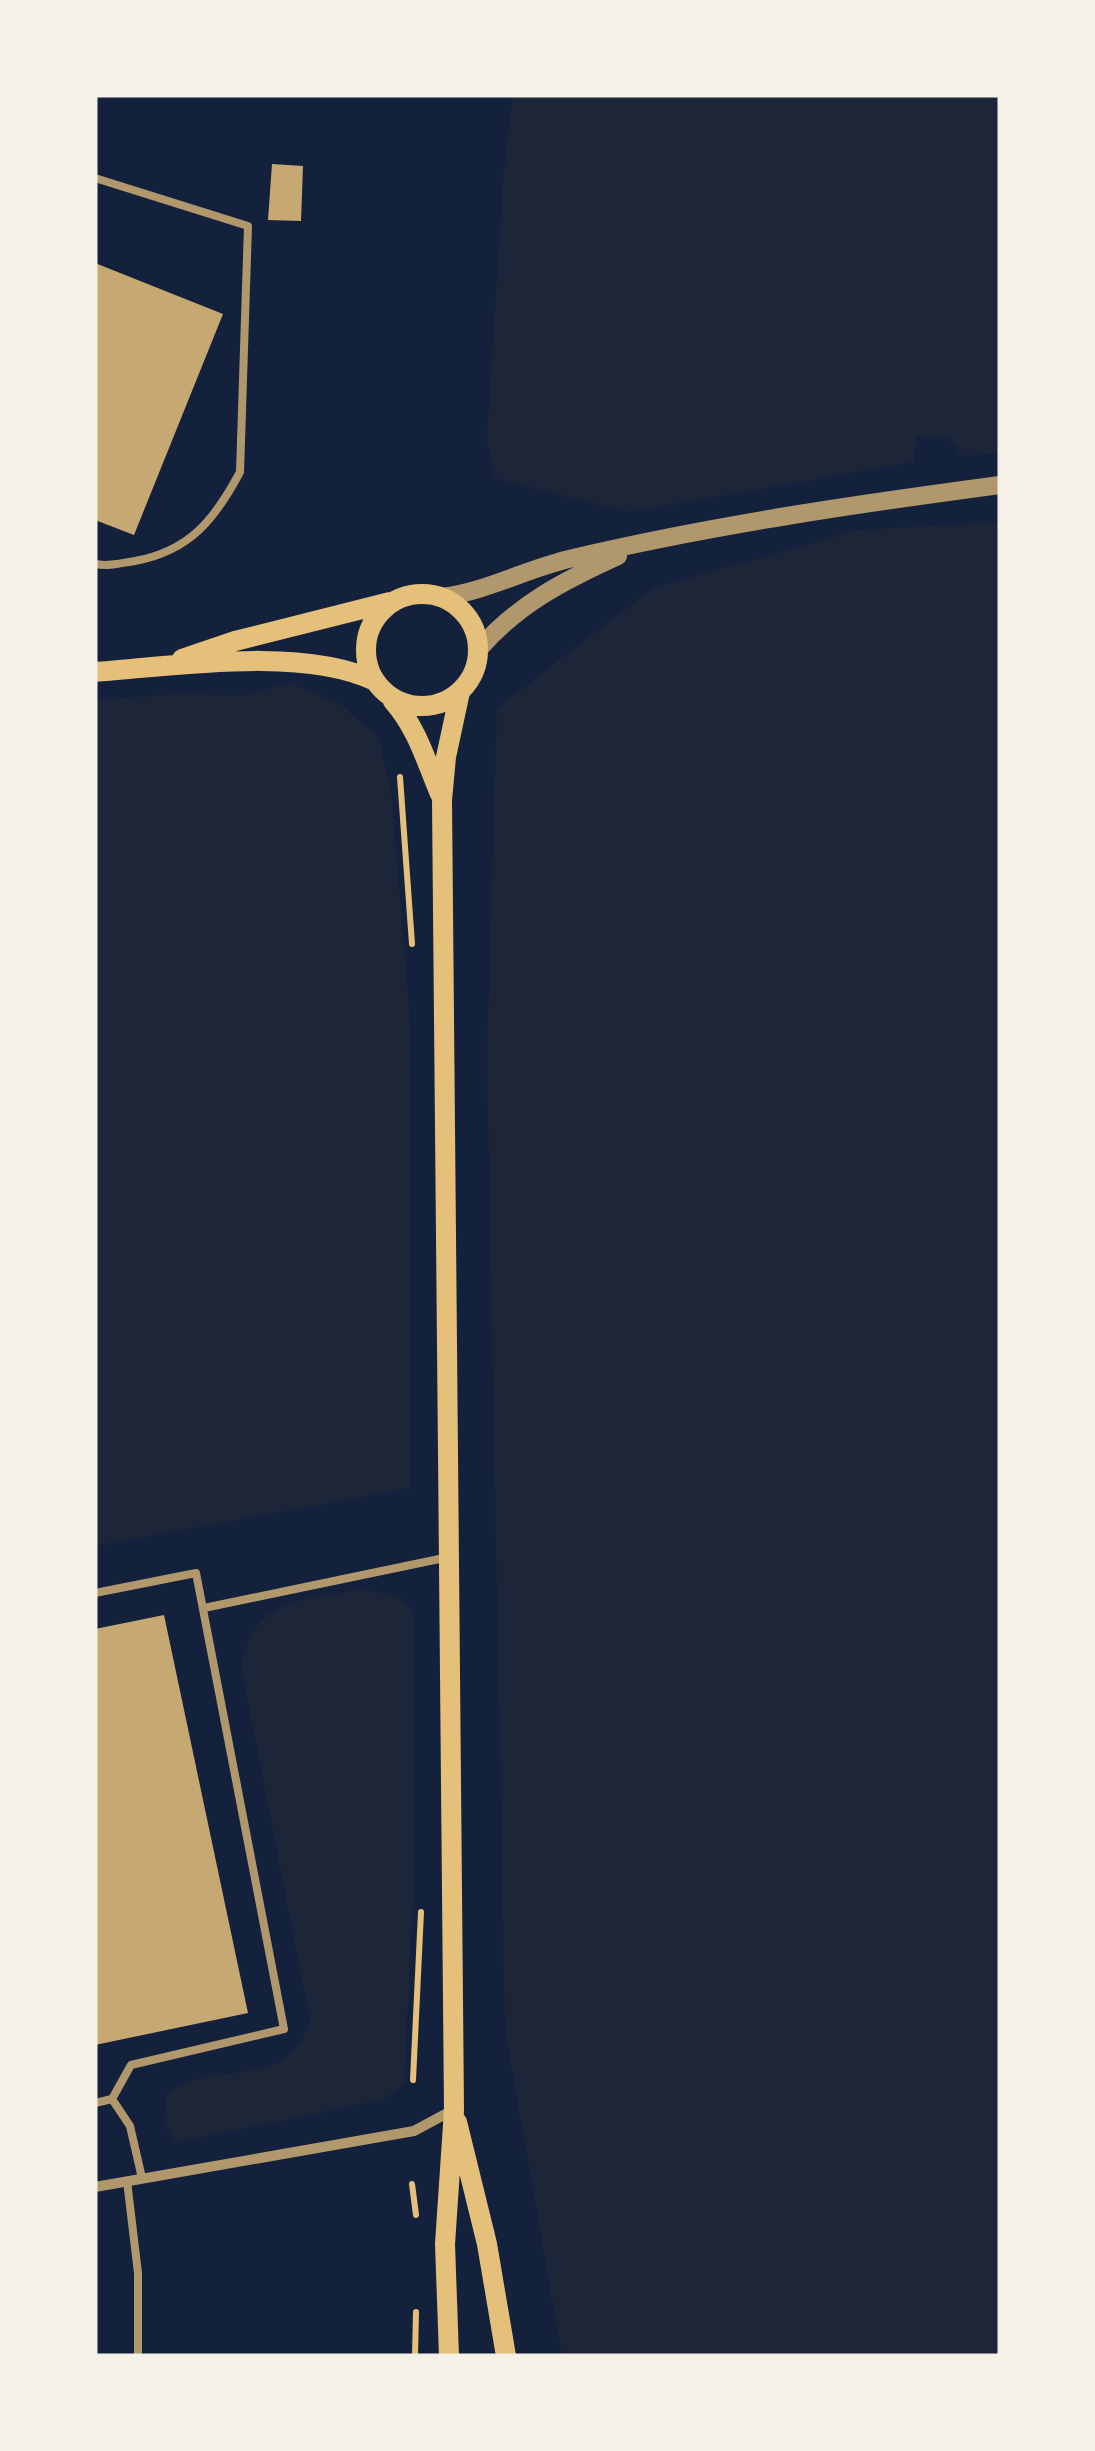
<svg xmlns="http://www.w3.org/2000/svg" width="1095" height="2451" font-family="Signika,sans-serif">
<rect width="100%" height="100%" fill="#14213d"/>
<path fill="#1d2539" d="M513,95h487v358l-38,3 -13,-18 -32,-1 -3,25 -285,50 -134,-34 -8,-38 16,-261z
M1000,522v1834h-438l-57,-327 -18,-971 10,-350 156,-120 205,-58z
M290,683l49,20 40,35 13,59 17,212 1,479 -315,58v-846l86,-6 60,2z
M364,1589l34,8 15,14 1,274 -10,199 -19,15 -209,43 -12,-18 2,-28c44,-42 120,2 144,-76l-69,-354c12,-70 64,-66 123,-77z"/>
<path fill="#c6a872" d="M272,164l31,2 -2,55 -33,-1z
M95,263l128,51 -89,221 -39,-15z
M164,1615l84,398 -153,32v-416z"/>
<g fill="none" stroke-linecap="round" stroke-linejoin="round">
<path stroke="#e5c07b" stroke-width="6" d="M400,777l12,167
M413,2080l8,-168
M412,2184l4,31
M415,2356l1,-44"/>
<path stroke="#b1986c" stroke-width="8" d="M95,178l153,48 -8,246c-25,47 -50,79 -105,89 -14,2 -26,6 -40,3
M95,1593l101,-20 88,456 -153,36 -19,34
M204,1608l240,-50
M95,2103l17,-4 18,27 12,52
M127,2181l11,92v83"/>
<path stroke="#b1986c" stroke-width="10" d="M95,2187l319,-56 39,-21"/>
<path stroke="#b1986c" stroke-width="18" d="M442,597c46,-6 86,-29 131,-39 140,-33 284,-54 427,-73
M479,649c39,-45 86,-69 139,-93"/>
<path stroke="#e5c07b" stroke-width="20" d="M366 650a56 56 0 1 1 112 0a56 56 0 1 1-112 0Z
M182,659l53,-18 155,-39
M95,672c79,-6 208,-26 280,9
M393,701c24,27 33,60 47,93
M457,2122l30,122 19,112
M449,2356l-4,-112 9,-134 -12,-1310 4,-43 14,-65"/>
</g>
<rect width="1095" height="2451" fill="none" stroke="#f6f1e7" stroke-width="195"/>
</svg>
